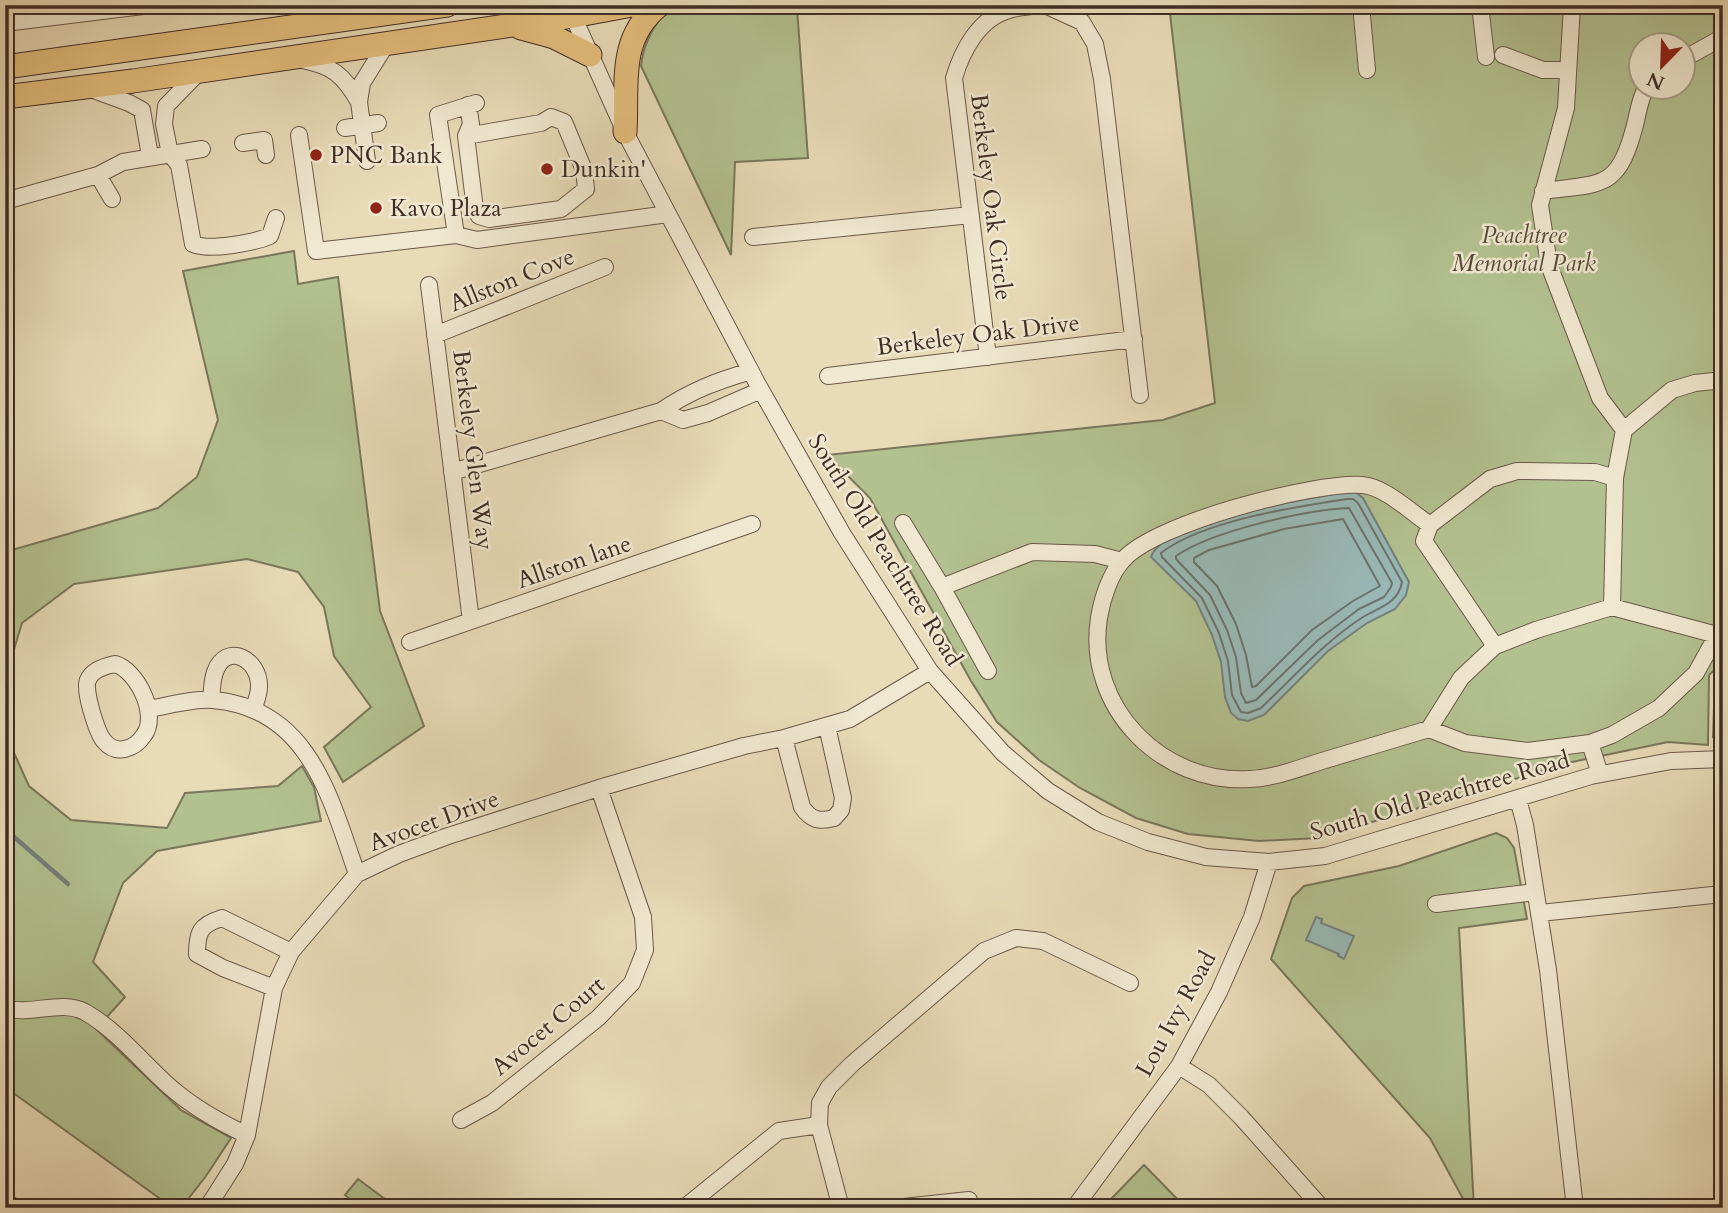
<svg xmlns="http://www.w3.org/2000/svg" width="1728" height="1213" font-family="Cardo,serif">
<rect width="100%" height="100%" fill="#e8dbb7"/>
<filter id="stains"><feTurbulence type="fractalNoise" baseFrequency=".00286" numOctaves="4"/><feColorMatrix values="0 0 0 0 .2 0 0 0 0 .09 0 0 0 0 .02 0 0 0 .5 -.17"/></filter>
<radialGradient id="worn" r=".72"><stop offset=".6" stop-color="#630" stop-opacity="0"/><stop offset="1" stop-color="#630" stop-opacity=".3"/></radialGradient>
<path fill="#b3c190" stroke="#7a775b" stroke-width="2" fill-rule="evenodd" d="M727,5h68l2,3 11,150 -73,4 -4,93 -90,-189c2,-20 9,-35 22,-51z
M1169,5h554v657l-14,13 -1,70 -40,-3 -96,20 -253,76 -60,3 -71,-7 -52,-16 -56,-30 -41,-28 -42,-38 -26,-41 -101,-183 -43,-43 336,-35 52,-17zM1640,46h42v42h-42z
M294,251l4,33 40,-7 42,334 44,115 -81,56 -19,-35 47,-40 -37,-51 -10,-49 -26,-35 -51,-13 -173,25 -52,39 -17,56v-127l153,-44 39,-31 21,-57 -35,-149z
M1723,670v68l-10,-1 2,-59z
M5,733l24,53 42,34 96,8 18,-35 93,-7 24,-20 12,21 7,34 -164,30 -34,32 -30,79 32,35 -29,32 85,81 50,28 -25,38 -25,32h-8l-168,-121z
M1496,833l11,5 7,10 13,71 -68,9 15,280h-6l-38,-70 -159,-179 21,-61 12,-12 95,-20z
M1144,1165l42,43h-68l-8,-8z
M358,1179l39,29h-37l-15,-13z"/>
<path fill="#99b9b6" stroke="#75817c" stroke-width="2" d="M1346,492h9l8,6 46,84 -3,13 -11,14 -28,14 -39,28 -64,64 -16,6 -10,-2 -7,-6 -6,-16 -4,-35 -9,-27 -16,-34 -45,-44c11,-35 159,-59 195,-65z
M1316,917l6,2 -1,4 33,13 -10,23 -6,-3 1,-2 -33,-14z"/>
<g fill="none" stroke-linecap="round" stroke-linejoin="round">
<path stroke="#6c736e" stroke-width="2" d="M1346,499h7l5,4 44,79c-4,22 -23,25 -39,35 -39,25 -69,60 -102,91l-13,5 -7,-1 -9,-17 -4,-34 -9,-28 -17,-35 -40,-41 -1,-4c41,-32 133,-46 185,-54z
M1349,508l43,75 -1,4 -7,10 -25,12 -41,31 -62,60 -10,3 -5,-10 -5,-36 -9,-27 -17,-35 -34,-36v-3c36,-25 129,-46 173,-48z
M1343,519l37,67 -27,15 -41,29 -56,56 -4,1 -6,-32 -10,-31 -19,-38 -23,-24v-4l15,-8 75,-21z"/>
<path stroke="#75817c" stroke-width="4.5" d="M5,829l63,55"/>
<g stroke="#6a584a" stroke-width="18">
<path id="minor" d="M1045,5l37,17 13,22 7,35 38,316
M1361,5l6,65
M1480,5l6,52
M569,7l56,125 132,251 85,150 88,138 73,82 45,38 50,31 50,20 58,15 63,5 56,-6 266,-80 80,-15 52,-2
M5,23l146,-18
M1503,55l40,15h25
M302,60c30,6 41,14 57,42
M1682,60l41,-23
M201,70l-35,36 -2,18 6,30 9,11 14,79c16,7 60,-1 77,-8l6,-18
M91,89l38,14 13,7 8,46
M345,128l33,-5
M299,135l17,116 140,-16 -18,-120 38,-12
M466,136l75,-13 10,-6 13,5 20,48 2,19 -25,20 -72,10 -10,-3 -4,-7 -9,-73 5,-12 -3,-19
M243,143l21,-3 2,15
M367,161l-8,-59 3,-19 25,-40
M98,175l14,24
M1543,191c60,-8 75,-1 92,-66 3,-12 5,-27 11,-37
M5,201l93,-26 25,-13 79,-13
M456,235l21,5 191,-26
M753,237l218,-22
M429,285l42,336
M435,335l170,-68
M988,357l-34,-279c8,-27 25,-60 55,-68 8,-3 19,-3 28,-5
M828,376l306,-37
M661,411l22,9 25,-7 53,-23
M1624,430l48,-40 23,-7 28,-3
M452,472l209,-61c29,-20 56,-30 90,-40
M903,523l39,64 90,-35 63,2 27,7
M942,587l46,84
M1612,607l-76,23 -41,16 -71,-105 6,-16 60,-46 27,-8 78,1 20,6
M410,642l342,-118
M1495,646l-34,32 -32,51 36,14 63,8 62,-8 22,-8 47,-27 37,-35 21,-38 -105,-28 3,-129 9,-48 -24,-32 -51,-133 -9,-60 26,-97 6,-103
M115,664c22,6 44,51 29,71 -9,14 -28,21 -40,6 -7,-8 -21,-52 -16,-61 4,-10 17,-14 27,-16z
M211,699c1,-8 1,-19 4,-27 11,-31 45,-13 44,15 0,7 -3,14 -5,21
M148,709c19,-3 47,-11 65,-9 96,8 117,97 144,174
M1429,729c-36,11 -71,21 -107,32 -22,7 -48,17 -72,18 -88,6 -165,-72 -151,-161 3,-19 11,-44 24,-58 32,-37 190,-78 239,-75 22,1 50,28 68,40
M784,738l18,69c9,13 17,15 32,11l7,-8 2,-12 -16,-72
M1590,743l10,31
M1518,799l7,26 23,145 27,238
M1436,904l99,-12
M1540,913l182,-19 1,10
M274,988l-51,-20 -26,-14c0,-22 3,-29 25,-36l69,34
M5,1008c26,8 56,-9 80,4 33,19 57,50 85,75 23,20 49,35 77,48
M1179,1066l30,19 32,32 81,91
M461,1120l31,-17 106,-85 34,-35 13,-33 -2,-33 -44,-129
M5,1201l11,7
M207,1208l28,-44 12,-29 27,-147 17,-36 66,-78 42,-20 49,-18 151,-48 145,-42 40,-8 66,-19 80,-48
M684,1208l95,-77 40,-6
M841,1208l-22,-83 1,-22 9,-16 23,-23 132,-113 32,-13 27,3 87,42
M894,1208l75,-8
M1074,1208l105,-142 40,-74 33,-75 17,-55"/>
</g>
<g stroke="#402d26" stroke-width="25">
<path id="highway" d="M521,28l33,9 36,18
M5,67l442,-62
M5,97l128,-16 440,-65 59,-11
M625,132c3,-48 -8,-93 34,-127"/>
</g>
<use href="#minor" stroke="#f0e8d0" stroke-width="16"/>
<use href="#highway" stroke="#e4be7c" stroke-width="23"/>
</g>
<g fill="#8f2418" stroke="#f0e8d0" stroke-width="2.5">
<circle cx="316" cy="155" r="7"/>
<circle cx="547" cy="169" r="7"/>
<circle cx="376" cy="208" r="7"/>
</g>
<g text-anchor="middle" dominant-baseline="central" stroke-width="5" stroke-linejoin="round" paint-order="stroke">
<g font-size="24" fill="#402d26" stroke="#f0e8d0" text-anchor="start">
<text x="330" y="155">PNC Bank</text>
<text x="561" y="169">Dunkin'</text>
<text x="390" y="208">Kavo Plaza</text>
</g>
<g font-size="24" fill="#402d26" stroke="#f0e8d0">
<text transform="translate(991 197) rotate(83)">Berkeley Oak Circle</text>
<text transform="translate(512 280) rotate(-22)">Allston Cove</text>
<text transform="translate(978 335) rotate(-7)">Berkeley Oak Drive</text>
<text transform="translate(473 450) rotate(83)">Berkeley Glen Way</text>
<text transform="translate(885 550) rotate(58)">South Old Peachtree Road</text>
<text transform="translate(574 562) rotate(-19)">Allston lane</text>
<text transform="translate(1440 796) rotate(-16)">South Old Peachtree Road</text>
<text transform="translate(434 821) rotate(-20)">Avocet Drive</text>
<text transform="translate(1176 1014) rotate(-61)">Lou Ivy Road</text>
<text transform="translate(548 1026) rotate(-40)">Avocet Court</text>
</g>
<g font-size="24" font-style="italic" fill="#574b3b" stroke="#f0e8d0">
<text x="1524" y="235">Peachtree<tspan x="1524" dy="28">Memorial Park</tspan></text>
</g>
</g>
<rect width="1728" height="1213" fill="none" stroke="#e8dbb7" stroke-width="28"/>
<rect x="7" y="7" width="1714" height="1199" fill="none" stroke="#402d26" stroke-width="3.5"/>
<rect x="14" y="14" width="1700" height="1185" fill="none" stroke="#402d26" stroke-width="2"/>
<g transform="translate(1662 66) rotate(203)"><circle r="33" fill="#f0e8d0" stroke="#aa9d8c" stroke-width="2"/>
<path d="M0-5L12 26L0 18L-12 26Z" fill="#8f2418"/>
<text y="-10" font-size="19" font-weight="bold" text-anchor="middle" fill="#402d26">N</text>
</g>
<rect width="100%" height="100%" filter="url(#stains)"/>
<rect width="100%" height="100%" fill="url(#worn)"/>
</svg>
